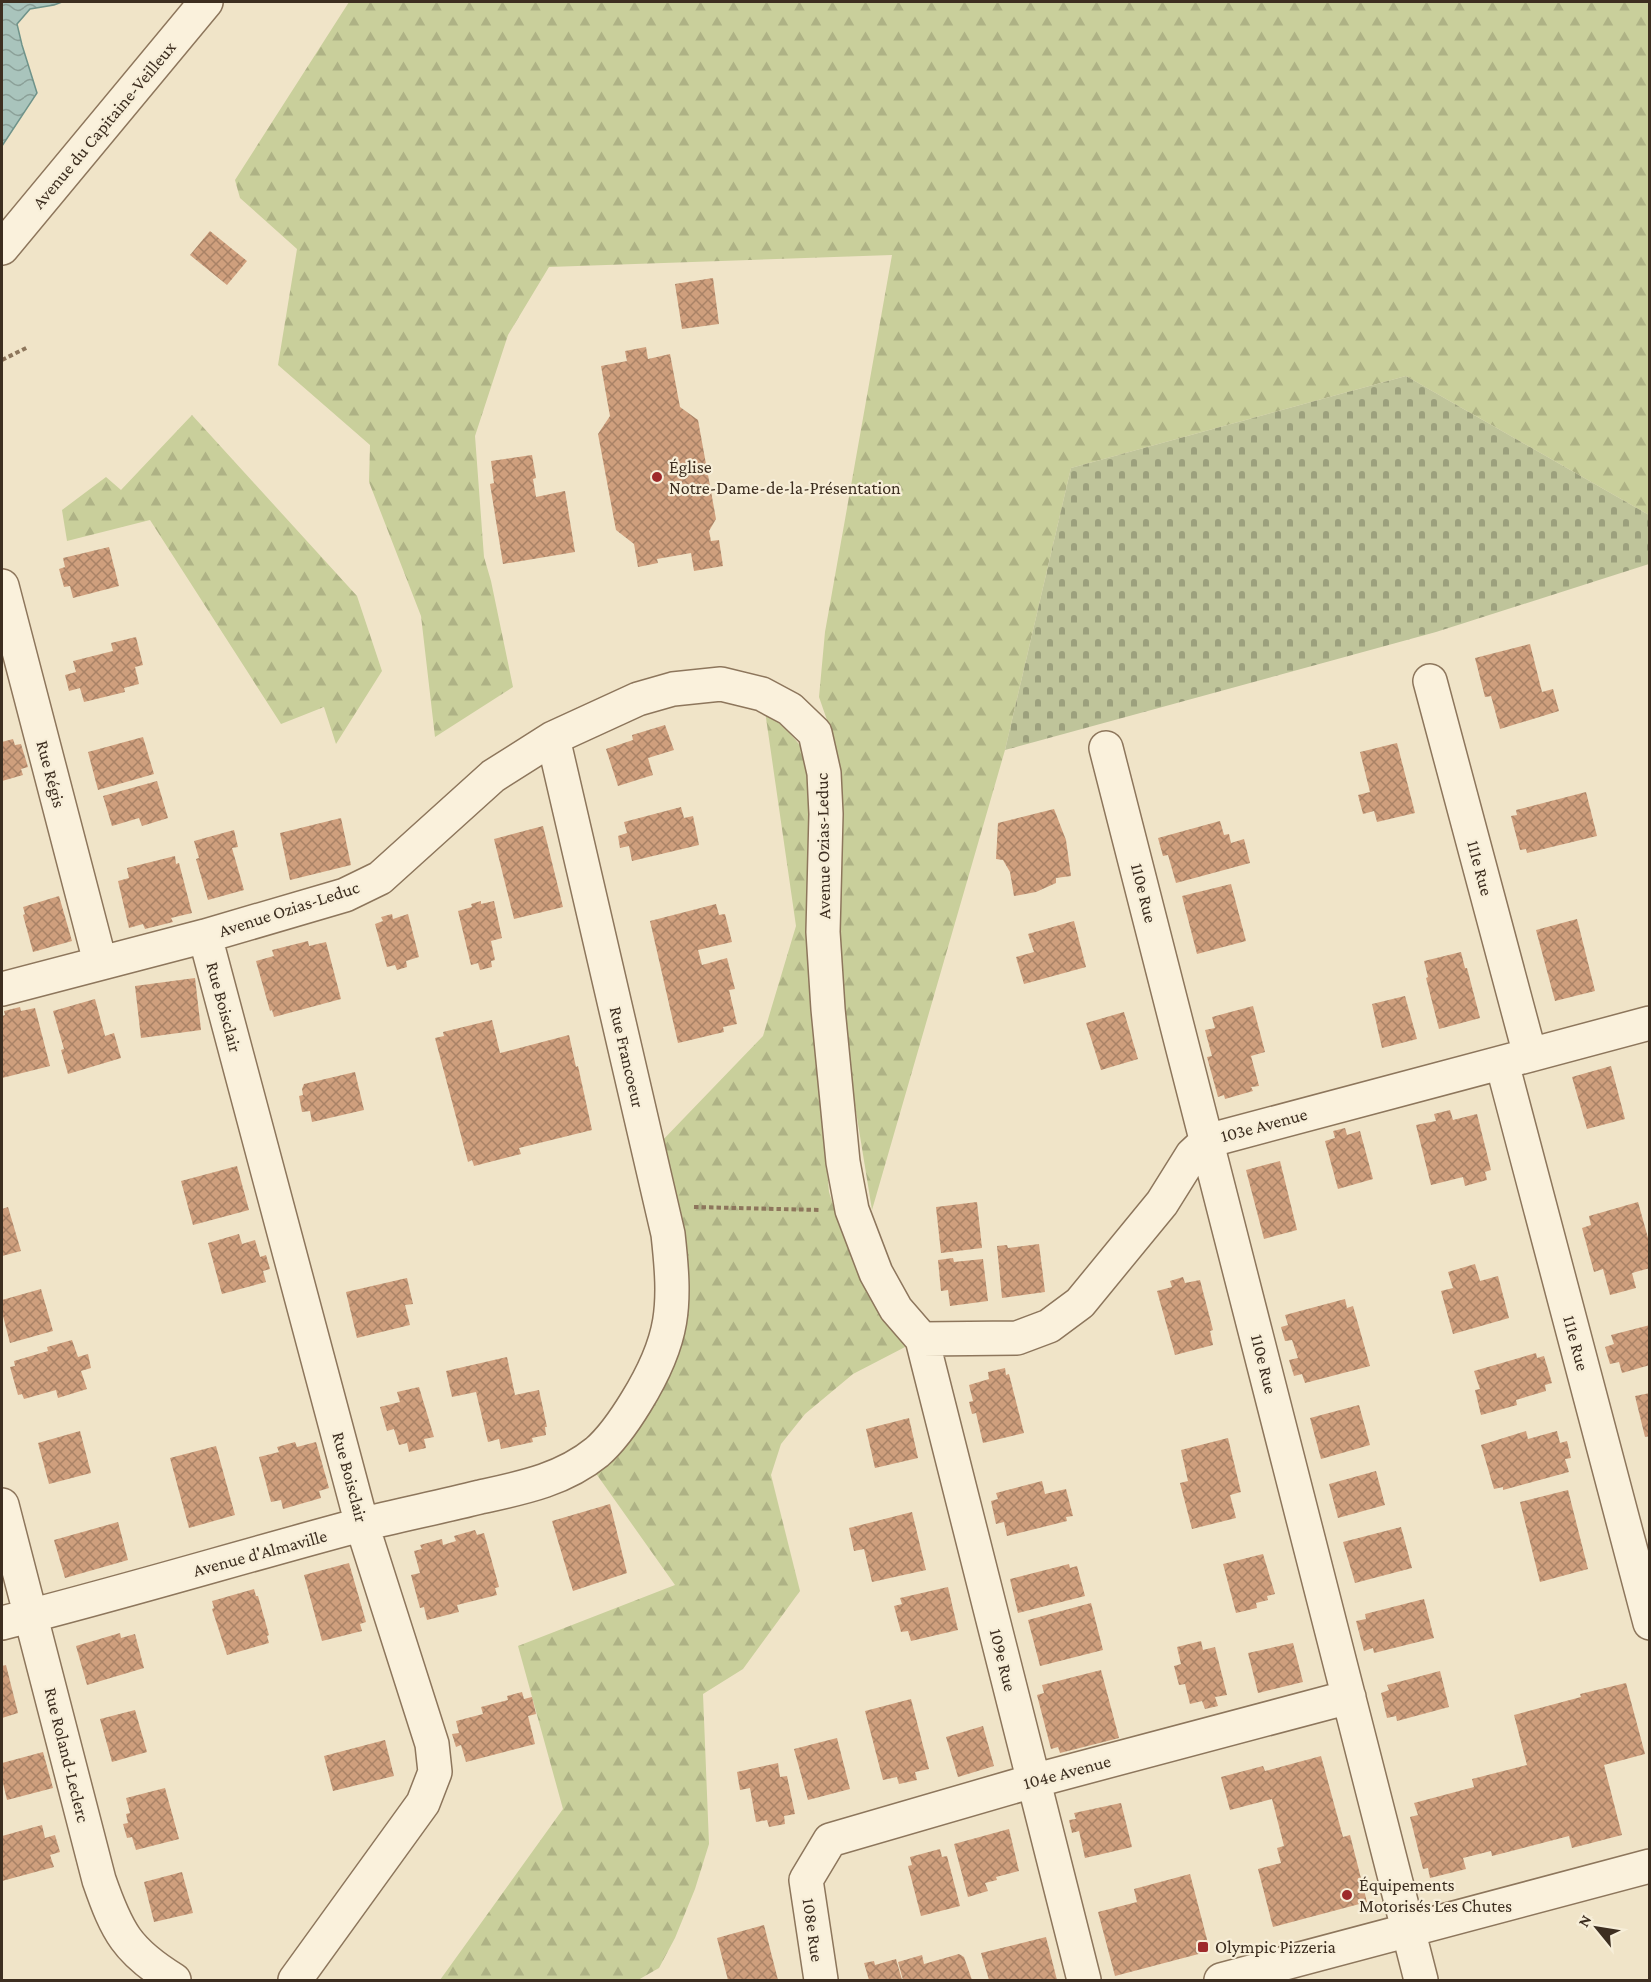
<svg xmlns="http://www.w3.org/2000/svg" width="1651" height="1982" font-family="'Crimson Pro',serif">
<defs>
<pattern id="forest-firs" width="22" height="20" patternUnits="userSpaceOnUse" patternTransform="scale(1.5)"><rect width="22" height="20" fill="#c9cf9b"/><path d="M5 1l3.5 6h-7zM16 11l3.5 6h-7z" fill="#aeb285"/></pattern>
<pattern id="cemetery-stones" width="16" height="16" patternUnits="userSpaceOnUse" patternTransform="scale(1.5)"><rect width="16" height="16" fill="#bfc49a"/><path d="M2 7V4a2 2 0 0 1 4 0v3zM10 15v-3a2 2 0 0 1 4 0v3z" fill="#9ca07d"/></pattern>
<pattern id="water-waves" width="16" height="10" patternUnits="userSpaceOnUse" patternTransform="scale(1.5)"><rect width="16" height="10" fill="#a9c4bc"/><path d="M0 5q4-4 8 0t8 0" fill="none" stroke="#8ba098"/></pattern>
<pattern id="building-cross-hatch" width="8" height="8" patternUnits="userSpaceOnUse" patternTransform="scale(1.5)"><rect width="8" height="8" fill="#cf9f7d"/><path d="M0 0l8 8M0 8l8-8" fill="none" stroke="#a98266"/></pattern>
</defs>
<rect width="100%" height="100%" fill="#f0e4c8"/>
<path fill="url(#forest-firs)" d="M349,2h1300v513l-243,-139 -335,92 -66,282 -133,460 -19,-117 -18,-155 -2,-182 -5,-33 -9,-26 6,-65 67,-377 -343,12 -41,68 -33,101 9,121 7,24 22,106 -78,50 -14,-121 -52,-134 1,-37 -92,-80 19,-116 -57,-51 -5,-18z
M192,415l165,181 25,75 -46,73 -12,-37 -43,17 -131,-204 -83,21 -5,-31 44,-33 15,13z
M765,711c18,15 34,29 45,50l11,338 8,93 11,36 21,51 46,67 -54,28 -48,40 -24,30 -10,31 29,116 -57,78 -40,25 6,150 -14,45 -20,49 -16,30 -21,12h-198l123,-171 -45,-163 157,-61 -85,-120 75,-103 -6,-218 104,-108 33,-110z"/>
<path fill="url(#cemetery-stones)" d="M1406,376l243,139v49l-213,68 -431,118 66,-282z"/>
<path fill="url(#water-waves)" stroke="#6f938a" stroke-width="1.5" d="M2,2h60l-8,3 -24,4 -13,15 5,21 15,48 -35,53z"/>
<path fill="url(#building-cross-hatch)" d="M210,231l37,30 -20,24 -37,-30z
M713,278l6,46 -37,5 -7,-45z
M646,347l2,12 22,-5 10,53 18,13 18,99 -7,12 2,10 8,-1 4,26 -29,5 -3,-18 -34,6 1,4 -20,4 -4,-23 -18,-14 -18,-96 12,-18 -9,-50 26,-5 -2,-10z
M532,455l4,23 -3,1 3,18 29,-6 10,61 -72,12 -13,-80 4,-1 -3,-22z
M109,547l10,39 -46,12 -3,-12 -6,1 -5,-18 6,-2 -2,-9z
M136,637l7,28 -8,2 4,17 -15,4 1,4 -41,10 -4,-14 -11,3 -4,-16 11,-3 -3,-11 40,-10 -2,-8z
M1530,644l12,48 11,-3 6,22 -59,18 -9,-33 -6,1 -10,-39z
M665,725l9,25 -26,8 5,17 -35,11 -12,-37 27,-9 -1,-5z
M143,737l11,37 -56,16 -10,-38z
M13,739l2,6 6,-1 7,23 -7,2 2,6 -21,6v-39z
M1397,743l18,70 -38,9 -3,-11 -11,3 -5,-19 12,-3 -10,-40z
M157,781l11,37 -26,8 -3,-8 -27,8 -9,-30z
M1586,792l11,44 -70,17 -1,-4 -6,1 -9,-34 6,-1 -1,-5z
M681,807l3,11 9,-2 6,29 -67,16 -3,-15 -9,2 -2,-12 9,-3 -3,-11z
M1054,809l12,31 5,36 -15,2v5l-20,9 -22,4 -4,-24 -7,-12 -7,-1 2,-36z
M341,818l10,47 -61,15 -10,-47z
M1220,821l4,14 5,-1 2,9 13,-4 6,24 -74,20 -8,-28 -5,1 -5,-18z
M543,826l20,81 -49,12 -20,-80z
M234,830l4,17 -6,1 12,42 -36,10 -12,-41 3,-1 -5,-17z
M175,856l1,8 3,-1 13,50 -21,5 2,4 -28,7 -2,-5 -14,4 -11,-47 11,-3 -2,-10z
M1231,884l15,57 -49,13 -15,-58z
M59,896l13,45 -39,11 -10,-37 2,-1 -2,-7z
M481,901v3l13,-3 8,37 -11,3 4,19 -4,1 1,6 -12,3 -2,-7 -7,2 -13,-54 14,-4 -1,-3z
M716,904l3,11 6,-1 7,28 -34,8 4,15 25,-7 8,31 -6,1 8,34 -14,3 1,5 -46,11 -28,-122z
M392,914l1,5 15,-5 11,43 -13,4 1,6 -10,3 -2,-5 -8,2 -12,-43 8,-3 -2,-4z
M1577,919l18,72 -40,10 -19,-71z
M1074,921l12,46 -62,17 -8,-27 18,-5 -6,-18z
M308,941l1,5 17,-4 15,57 -67,18 -2,-7 -2,1 -14,-50 18,-5 -2,-6z
M1461,952l4,16h2l13,50 -41,11 -13,-51 2,-1 -4,-16z
M195,978l6,52 -60,8 -6,-52z
M1405,996l12,43 -35,9 -10,-44z
M95,999l10,37 9,-3 7,25 -53,16 -7,-24 3,-1 -11,-38z
M1253,1006l12,46 -14,4 8,30 -8,1 2,4 -28,8 -1,-4 -6,2 -11,-40 5,-1 -7,-26 10,-2 -3,-11z
M20,1007l1,4 14,-3 15,58 -48,12v-62l3,-1 -1,-4z
M1124,1012l14,47 -37,11 -15,-47z
M492,1020l8,33 69,-18 7,32 2,-1 14,64 -73,18 2,6 -47,12 -2,-6 -4,2 -33,-124 9,-2 -1,-4z
M1611,1066l14,53 -38,10 -15,-52z
M355,1072l9,38 -52,12 -2,-11 -8,1 -3,-16 4,-1 -1,-6 2,-5z
M1450,1110l3,10 24,-6 14,56 -6,2 2,8 -22,6 -2,-9 -32,8 -15,-60 20,-4 -2,-7z
M1345,1128l2,7 13,-4 13,48 -35,10 -13,-48 10,-3 -2,-7z
M1280,1161l17,69 -33,9 -18,-69z
M237,1166l12,44 -56,15 -12,-44z
M977,1202l5,46 -41,5 -5,-46z
M1638,1202l12,43v23l-18,5 4,15 -26,7 -7,-26 -9,3 -12,-44 9,-3 -2,-9z
M8,1207l13,44 -19,5v-47z
M239,1234l3,10 13,-4 5,17 6,-2 4,14 -7,2 3,11 -44,12 -14,-51z
M1039,1244l6,48 -43,6 -5,-52 10,-1 1,3z
M953,1258l1,4 29,-3 5,42 -38,5 -2,-16 -7,1 -3,-31z
M1475,1264l5,17 18,-5 11,42 -56,16 -12,-43 12,-3 -5,-16z
M1183,1277l2,6 15,-3 13,50 -3,1 3,14 -38,10 -18,-64 15,-4 -2,-6z
M407,1278l6,26 -8,1 5,20 -53,13 -11,-46z
M41,1289l12,42 -43,12 -8,-31v-12z
M1345,1299l2,9 6,-2 17,60 -65,17 -3,-9 -8,2 -5,-16 9,-2 -6,-18 -7,1 -4,-14 7,-2 -3,-10z
M1650,1325v40l-28,8 -3,-11 -9,2 -5,-17 9,-3 -3,-9z
M72,1340l6,17 10,-3 3,14 -10,3 6,18 -29,9 -2,-8 -32,9 -2,-5 -4,1 -8,-28 5,-1 -1,-5 34,-10 -1,-4z
M1536,1353l1,5 7,-2 8,27 -7,2 1,6 -30,9 1,5 -36,10 -6,-25 5,-1 -6,-18z
M507,1357l8,38 24,-5 8,37h-2l1,8 -14,3 1,4 -32,7 -2,-10 -11,3 -12,-50 -24,5 -6,-26z
M1005,1368l1,7 3,-1 15,59 -41,10 -7,-30 -4,1 -3,-12 4,-1 -4,-16 20,-6 -1,-7z
M419,1387l15,50 -10,2 2,9 -17,4 -2,-9 -8,2 -5,-16 -7,2 -7,-24 20,-5 -3,-10z
M1650,1393v43l-5,1 -10,-41z
M1359,1405l11,40 -49,14 -11,-41z
M909,1418l9,40 -43,10 -9,-39z
M80,1431l11,42 -42,11 -11,-41z
M1526,1431l2,8 29,-8 3,12 7,-2 4,17 -6,1 4,13 -66,18v-3l-9,2 -13,-44z
M1228,1438l13,54 -11,3 6,23 -44,11 -12,-46 8,-2 -7,-31z
M295,1442l2,5 19,-5 13,46 -10,3 2,7 -38,11 -2,-9 -10,2 -12,-45 20,-5 -2,-5z
M216,1446l19,69 -46,13 -19,-70z
M1376,1471l9,34 -47,13 -9,-34z
M1042,1481l3,13 21,-5 7,27 -7,1 1,4 -60,15 -3,-14 -8,2 -5,-23 7,-2 -2,-6z
M1568,1490l20,79 -48,13 -20,-80z
M610,1504l17,69 -54,18 -21,-70z
M912,1512l14,58 -54,12 -8,-33 -10,2 -5,-23z
M118,1522l10,38 -63,18 -11,-38z
M1401,1527l11,41 -57,15 -12,-41z
M475,1530l2,5 7,-2 15,54 -4,1 2,7 -40,10 2,7 -32,8 -3,-13 -4,1 -9,-33 9,-2 -6,-22 8,-2 -2,-4 22,-6 1,6 13,-4 -2,-5z
M1263,1554l12,40 -8,2 1,4 -12,3 1,5 -21,5 -13,-49z
M349,1563l17,59 -6,2 2,7 -40,10 -18,-66z
M1069,1564l1,4 7,-2 8,30 -67,17 -8,-34z
M948,1587l10,43 -47,11 -3,-10 -7,1 -7,-26 8,-2 -2,-6z
M254,1589l2,7h2l11,39 -2,1 2,7 -42,12 -15,-46 2,-1 -2,-7z
M1424,1599l10,39 -60,15 -1,-5 -9,3 -8,-30 10,-2 -1,-5z
M1091,1603l12,47 -63,16 -12,-46z
M120,1633l1,5 14,-4 9,34 -57,17 -11,-39z
M1201,1641l2,9 12,-3 12,48 -12,2 3,9 -13,3 -3,-8 -12,3 -5,-20 -6,1 -5,-19 7,-2 -4,-17z
M1293,1643l10,39 -45,11 -10,-40z
M6,1665l12,48 -16,5v-52z
M1101,1670l18,68 -59,15 -2,-6 -7,2 -14,-54 7,-2 -2,-8z
M1440,1671l9,36 -52,14 -1,-5 -9,2 -6,-25 8,-3 -2,-5z
M1626,1683l19,71 -41,11 18,70 -50,13 -3,-12 -77,20 -1,-5 -28,7 3,11 -36,9 -2,-10 -5,1 -13,-52 8,-2 -4,-12 60,-16 -2,-8 55,-14 -13,-50 67,-18 -1,-3z
M522,1692l2,7 8,-2 4,17 -8,2 7,28 -69,18 -5,-17 -5,2 -4,-13 7,-1 -3,-12 27,-7 -2,-7 27,-7 -1,-4z
M911,1699l18,70 -14,3 2,8 -18,4 -2,-7 -14,3 -18,-69z
M135,1710l12,42 -35,10 -12,-43z
M983,1726l11,40 -36,11 -12,-40z
M837,1738l13,51 -42,11 -14,-51z
M385,1740l9,36 -61,15 -9,-35z
M43,1752l10,36 -46,12 -5,-21v-16z
M1321,1756l22,81 7,-2 17,67 -94,25 -15,-58 23,-6 -4,-15 7,-2 -12,-47 -42,11 -9,-33 42,-11 2,5z
M778,1763l2,14 7,-1 8,38 -11,2 1,8 -16,3 -2,-7 -11,2 -6,-34 -10,2 -3,-18z
M165,1788l14,51 -43,11 -4,-13 -5,1 -4,-14 5,-1 -2,-9 4,-1 -4,-15z
M1121,1803l11,44 -47,11 -6,-27 -7,2 -3,-13 7,-1 -2,-6z
M42,1825l3,13 10,-3 5,17 -10,3 4,12 -52,14v-45z
M1009,1829l10,42 -23,6 1,3 -12,3 3,8 -20,6 -14,-53z
M940,1849l2,8 5,-1 13,50 -39,10 -13,-50 4,-1 -2,-8z
M182,1872l11,41 -39,9 -10,-40z
M1190,1874l20,77 -95,25 -17,-64 39,-10 -3,-13z
M764,1925l14,55h-50l-11,-42z
M1046,1937l11,43h-68l-8,-27z
M959,1954l5,3 8,23h-69l-5,-18 24,-7 2,9z
M896,1959l6,21h-33l-5,-17 10,-2 1,4z"/>
<g fill="none" stroke-linecap="round" stroke-linejoin="round">
<g stroke="#8d765c" stroke-width="36">
<path id="minor" d="M2,248l204,-246
M2,586l98,376
M1430,681l100,374
M1106,748l315,1232
M205,936l157,589 70,219 3,28 -12,31 -128,177
M2,989l203,-53 140,-41 35,-17 113,-102 60,-38 85,-39 35,-10 48,-5 41,10 28,15 25,24 9,40 2,41 -3,118 5,77 15,153 9,48 24,63 20,36 26,30 162,641
M1502,1063l148,560
M922,1339l95,-1 32,-12 31,-23 82,-100 30,-48 15,-14 443,-118
M2,1505l97,375c18,52 28,71 75,100
M2,1623c120,-30 238,-66 358,-98 40,-10 80,-18 120,-28 41,-9 83,-17 117,-45 15,-13 28,-32 39,-50 39,-63 40,-96 32,-168l-115,-496
M821,1980l-15,-100 24,-40 203,-59 316,-84
M1221,1980l429,-114"/>
</g>
<path stroke="#8d765c" stroke-width="4" stroke-dasharray="4.5 3" stroke-linecap="butt" d="M2,360l26,-13
M694,1207l127,3"/>
<use href="#minor" stroke="#faf1dc" stroke-width="33"/>
</g>
<g fill="#9e2a2b" stroke="#f7eed8" stroke-width="2">
<circle cx="657" cy="477" r="6"/>
<circle cx="1347" cy="1895" r="6"/>
<rect x="1197" y="1941" width="12" height="12" rx="3"/>
</g>
<g text-anchor="middle" dominant-baseline="central" stroke-width="4.5" stroke-linejoin="round" paint-order="stroke">
<g font-size="18" fill="#3d2e20" stroke="#f7eed8">
<text transform="translate(104 125) rotate(-50)">Avenue du Capitaine-Veilleux</text>
<text transform="translate(51 774) rotate(75)">Rue Régis</text>
<text transform="translate(823 846) rotate(-91)">Avenue Ozias-Leduc</text>
<text transform="translate(1480 868) rotate(75)">111e Rue</text>
<text transform="translate(1144 893) rotate(76)">110e Rue</text>
<text transform="translate(289 909) rotate(-18)">Avenue Ozias-Leduc</text>
<text transform="translate(224 1007) rotate(75)">Rue Boisclair</text>
<text transform="translate(627 1057) rotate(77)">Rue Francoeur</text>
<text transform="translate(1264 1125) rotate(-15)">103e Avenue</text>
<text transform="translate(1576 1343) rotate(75)">111e Rue</text>
<text transform="translate(1264 1364) rotate(76)">110e Rue</text>
<text transform="translate(350 1477) rotate(75)">Rue Boisclair</text>
<text transform="translate(260 1553) rotate(-15)">Avenue d'Almaville</text>
<text transform="translate(1003 1660) rotate(76)">109e Rue</text>
<text transform="translate(67 1755) rotate(76)">Rue Roland-Leclerc</text>
<text transform="translate(1067 1772) rotate(-15)">104e Avenue</text>
<text transform="translate(813 1930) rotate(82)">108e Rue</text>
</g>
<g font-size="18" fill="#3d2e20" stroke="#f7eed8" text-anchor="start">
<text x="669" y="467">Église<tspan x="669" dy="21">Notre-Dame-de-la-Présentation</tspan></text>
<text x="1359" y="1885">Équipements<tspan x="1359" dy="21">Motorisés Les Chutes</tspan></text>
<text x="1215" y="1947">Olympic Pizzeria</text>
</g>
</g>
<rect width="1651" height="1982" fill="none" stroke="#3d2e20" stroke-width="6"/>
<g transform="translate(1597 1928) rotate(300)" stroke="#f7eed8" stroke-width="4.5" paint-order="stroke">
<path d="M0-4.5L10 22L0 15L-10 22Z" fill="#3d2e20"/>
<text y="-9" font-size="16" font-weight="bold" text-anchor="middle" fill="#3d2e20">N</text>
</g>
</svg>
